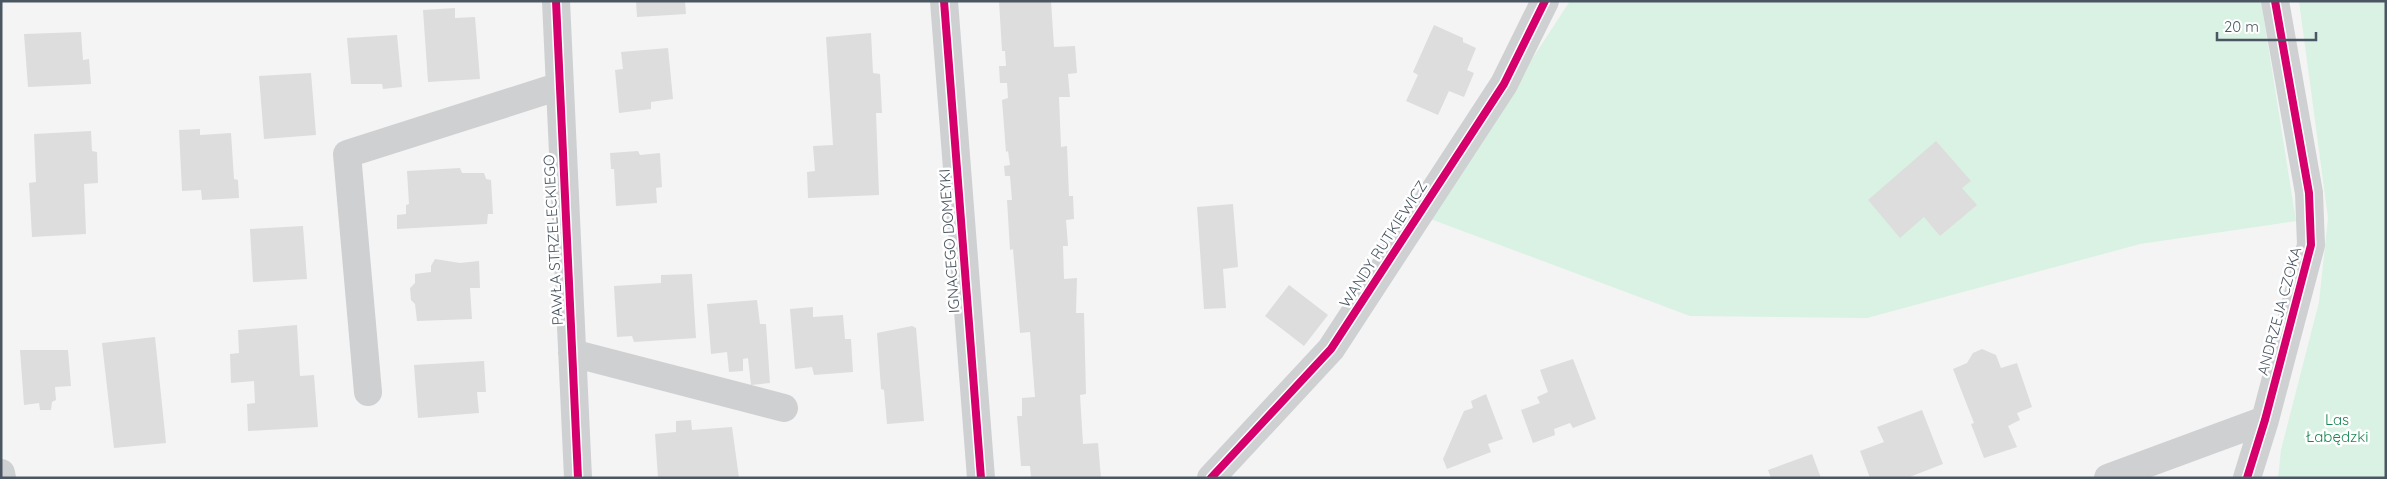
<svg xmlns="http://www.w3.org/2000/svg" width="2387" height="479" font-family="Quicksand,sans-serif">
<rect width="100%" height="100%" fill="#f4f4f4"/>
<path fill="#d9f2e3" d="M1570,1h691l35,220 -156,23 -273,74 -177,-2 -262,-98z
M2299,1h87v477h-108l3,-28 38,-148 9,-84z"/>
<path fill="#ddddde" d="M636,1h49l1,13 -49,3z
M999,1h52l3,46 21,-1 2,27 -9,1 2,23h-11l2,50 6,-1 2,50h4l1,23 -8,1 2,26h-5l1,33 13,-1 -1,35h8l2,81 -6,1 3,49 15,-1 3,35h-70l-1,-12h-9l-4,-50h5v-18l13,-1 -5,-65 -10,1 -7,-84 -3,1 -3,-50h5l-2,-24h-5l-1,-10 6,-1 -2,-14 -2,1 -4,-52 6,-2 -1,-15h-7l-1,-17h7l-1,-15h-3z
M455,8v10l20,-1 5,62 -52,3 -5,-72z
M1434,25l29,13v4l13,6 -9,22 7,3 -10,24 -15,-6 -11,24 -32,-14 12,-26 -5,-3z
M81,32l2,28 6,-1 2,25 -63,3 -4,-53z
M871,33l2,40 7,1 2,39h-6l3,82 -71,3 -1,-26 8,-1 -2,-25 20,-1 -7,-108z
M397,35l5,52 -19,2 -1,-5h-31l-4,-46z
M668,48l5,51 -22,3v7l-32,4 -4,-43 8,-1 -2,-17z
M311,73l5,62 -52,4 -5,-63z
M200,129v6l31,-2 3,46 4,1 1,18 -37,2 -1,-10 -19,1 -3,-61z
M91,131l1,20 5,1 1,31 -14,1 2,50 -54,3 -3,-54 7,-1 -2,-48z
M1936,141l35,40 -9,7 15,17 -37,31 -16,-19 -24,21 -32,-38z
M638,151l2,4 20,-2 2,34 -6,1 1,15 -41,3 -2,-37h-3l-1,-16z
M460,168l2,5h22l2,6 5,1 2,34h-5l-1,10 -90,5v-14l9,-1v-9l3,-1 -2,-33z
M1233,204l5,63 -15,2 3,39 -22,1 -7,-102z
M303,226l4,53 -54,3 -3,-53z
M435,259l25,4 19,-2 1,27h-10l2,31 -55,2 -2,-17 -4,-4 -1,-12 5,-5v-9l16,-2v-6z
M692,274l4,64 -62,4 -2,-6 -15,1 -3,-51 47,-3v-8z
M1289,285l39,30 -24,31 -39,-30z
M757,300l3,24h6l4,59 -19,2 -3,-27 -5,1v12l-14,1 -2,-20 -16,2 -4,-50z
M813,307v10l30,-2 2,24h6l2,33 -39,3 -2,-8 -17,2 -5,-60z
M297,325l3,51 14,-1 4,52 -70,4 -1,-27 8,-1 -1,-22 -23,2 -1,-29 9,-1 -1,-23z
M912,326l4,2 8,93 -37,3 -3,-34 -3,-1 -4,-56z
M155,337l11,106 -52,5 -12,-105z
M1982,349l14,6 5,13 16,-5 15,44 -15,6 3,7 -12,6 9,21 -33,11 -13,-34 3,-1 -21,-54 14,-6 6,-10z
M20,350h48l3,36 -16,1 1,13 -4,2 -1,8h-11l-1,-7 -15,2z
M1573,359l23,60 -23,9 -3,-5 -16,6 1,6 -22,8 -12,-33 19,-7 -3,-6 11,-5 -8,-22z
M484,361l2,31h-9l2,21 -61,5 -4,-53z
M1486,394l17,45 -15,5 3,8 -44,17 -4,-10 21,-48 9,-3 -2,-7z
M1922,410l21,54 -36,14h-37l-10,-27 24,-9 -7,-15z
M691,420l1,10 40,-3 7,51h-81l-3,-44 21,-2v-11z
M1812,454l9,24h-50l-3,-8z"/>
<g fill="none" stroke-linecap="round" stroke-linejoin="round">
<path stroke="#ced0d2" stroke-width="28" d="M556,1l22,477
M944,1l37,477
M572,353l212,55
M368,392l-21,-238 213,-68
M1,473l1,5
M1211,478l120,-129 173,-265 41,-83
M2108,478l157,-58
M2247,478l18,-58 46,-175 -2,-52 -34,-192"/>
<g stroke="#fff" stroke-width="11">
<path id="cycleway" d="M556,1l22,477
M944,1l37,477
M1211,478l120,-129 173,-265 41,-83
M2247,478l18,-58 46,-175 -2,-52 -34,-192"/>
</g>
<use href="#cycleway" stroke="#d6006c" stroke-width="8"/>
</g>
<g text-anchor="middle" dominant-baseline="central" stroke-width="5" stroke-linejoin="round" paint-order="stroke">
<g font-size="15" fill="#4a5661" stroke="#fff">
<text transform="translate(553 240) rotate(-93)">PAWŁA STRZELECKIEGO</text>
<text transform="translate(949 241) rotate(-94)">IGNACEGO DOMEYKI</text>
<text transform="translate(1383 244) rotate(-57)">WANDY RUTKIEWICZ</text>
<text transform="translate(2279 311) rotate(-75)">ANDRZEJA CZOKA</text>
</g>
<g font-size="15" fill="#17864f" stroke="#fff">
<text x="2337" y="419">Las<tspan x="2337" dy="17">Łabędzki</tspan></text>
</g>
</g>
<rect width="2387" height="479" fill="none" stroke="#4a5661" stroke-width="5"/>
<path d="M2217 32v8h99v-8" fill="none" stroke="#4a5661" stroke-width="2.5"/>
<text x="2224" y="32" font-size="15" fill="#4a5661" stroke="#ffffff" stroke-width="4" paint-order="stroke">20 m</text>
</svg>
